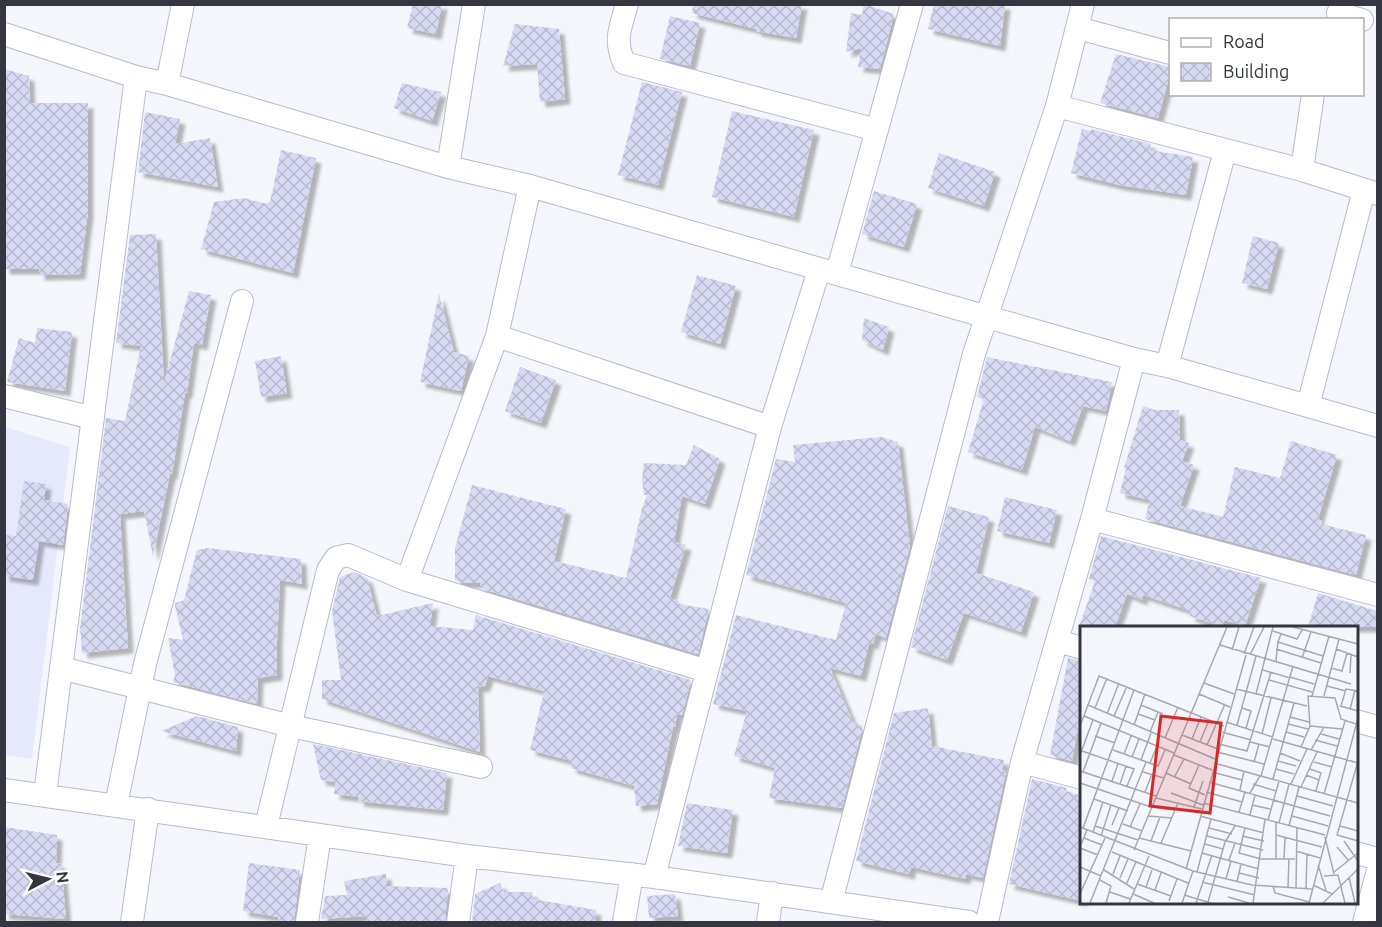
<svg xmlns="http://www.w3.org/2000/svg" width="1382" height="927" font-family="Ubuntu,sans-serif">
<defs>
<pattern id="building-cross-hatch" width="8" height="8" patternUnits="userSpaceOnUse" patternTransform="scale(1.5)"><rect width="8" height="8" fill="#d6d9f1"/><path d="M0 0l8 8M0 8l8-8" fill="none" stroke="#b8bbd0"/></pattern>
<filter id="shadow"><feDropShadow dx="5.5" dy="5.5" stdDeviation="1.5" flood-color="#0004"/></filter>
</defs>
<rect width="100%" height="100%" fill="#f5f6fb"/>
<path fill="#e6e9fc" d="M5,427l65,20 -38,312 -27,-4z"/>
<path fill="url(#building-cross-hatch)" filter="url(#shadow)" d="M413,4h29l-6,30 -29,-6z
M693,4h109l-6,34 -40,-7v-2l-64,-16z
M864,4l30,10 -14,55 -22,-2 3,-19 -15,4 5,-39 11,2z
M934,4h71l-5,42 -72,-17z
M670,16l30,7 -10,43 -30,-7z
M515,24l44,5 6,70 -25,3 -3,-38 -34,2z
M1116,54l54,13v7l-12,44 -58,-15z
M4,69l25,7 1,27h58v109l-8,62 -41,1v-6h-35z
M642,82l40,10 -24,93 -40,-10z
M402,83l39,9 -9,29 -38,-13z
M732,111l82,19 -20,87 -82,-20z
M145,112l35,7 -5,25 35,-6 8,49 -80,-15z
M1082,129l9,2v-2l60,15 -2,6 44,7 -7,38 -67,-10 -48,-12z
M281,150l35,8 -23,115 -92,-24 13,-47 30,-4 23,6 1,-2h2z
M939,153l56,19 -11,34 -56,-18z
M874,191l43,13 -13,43 -42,-13z
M156,234l8,149 25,-92 22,4 -9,50 -8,-2 -7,50h-2l-13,81h-2l-17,82 -9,-45 -24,3 8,134 -46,5 -2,-25 26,-210 19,3 16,-75 -25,-3 14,-108z
M1253,236l26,7 -12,46 -25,-6z
M697,275l39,11 -16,58 -39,-12z
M439,294l15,58 15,4 -8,35 -41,-9z
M864,318l25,9 -6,23 -21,-10z
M37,328l35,4 -7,59 -58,-9 12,-44 16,5z
M281,356l6,37 -26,4 -6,-36z
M987,357l125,25 -6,29 -23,-5 -13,35 -35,-14 -13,43 -54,-18 16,-53 -7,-2z
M520,367l36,13 -15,43 -36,-12z
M1143,406l12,4h24l1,30 9,3 -7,18 12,4 -14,41 43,11 12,-50 45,11 11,-37 46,14 -19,64 4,2 -1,3 45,11 -10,40 -211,-56 5,-19 -30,-7 6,-25h-2z
M881,437l17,5 12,104 -24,92 -10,-4 -3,10 -4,-1 -8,33 -31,-8 21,50 5,7 7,1 -21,82 -73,-10 6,-30 -41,-12 13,-45 -34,-7 23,-89 100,25 10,-37 -100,-28 30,-116 19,3 -2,-17z
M694,445l26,14 -15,45 -23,-8 -8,46 12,3 -16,53 9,3v3l30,5 -11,45 -218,-66 1,-5h-19l-7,-3v-32l17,-63 94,24 -12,52 72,17 16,-70 5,-13h-3l-2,-15 2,-17 42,2z
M24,481l22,3 -2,16 24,4 -5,41 -24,-4 -6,39 -29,-4v-41l12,1z
M1005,497l52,13 -8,33 -52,-12z
M948,506l41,11 -13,56 58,19 -13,40 -57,-19 -17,47 -36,-13z
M1101,536l160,42 -16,48 -21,-6 -2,7 -32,-11 1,-5 -48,-16 -1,5 -15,-6 -12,33h-36l16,-46 -6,-2z
M207,548l94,11 1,25 -22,-4 -3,61v34l-19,3 -1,26 -84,-22 2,-7 -7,-37 15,2 -8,-34v-3l9,-3 13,-50z
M354,572l13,6 10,38 56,-13 -3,23 43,4 3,-15 215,65 -9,35 -5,-1 -2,13h-2l-16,77 -21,2 -2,-20 -63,-18 1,-7 -42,-11 14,-59 -56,-15 -3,10 -7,1 2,65 -158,-53v-19h19l-9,-69 8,-34z
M1318,593l59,18v16h-69z
M1068,658l14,3v44l-10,56 -22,-6z
M928,708l4,38 72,14 -2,10 4,1 -23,107 -17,-4 -1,5 -54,-12 -2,7 -53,-13 38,-148z
M197,716l41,11 -2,24 -75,-20z
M313,744l134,29 -4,37 -85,-9 1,-4 -25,-3 2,-12 -15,-2z
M1032,779l35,9 -1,3 16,5v105l-73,-17z
M687,803l46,7 -6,43 -49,-7z
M4,827l53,8 -1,28 5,1 5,55 -62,-5z
M249,863l51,7 -6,51 -15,1 -1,-5 -35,-6z
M386,874l1,12 61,2 -3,34h-78l-1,-6 -45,3 4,-23 22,-1 -3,-14z
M500,883l4,9h28l1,7 63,11 -1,12h-123l3,-28z
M675,894l3,22 -29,2 -2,-22z"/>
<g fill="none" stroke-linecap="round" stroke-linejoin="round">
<g stroke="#b7bad1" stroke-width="24">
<path id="minor" d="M627,4c-7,25 -13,35 -3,59l253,67
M1338,13l24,7
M1078,28l92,25
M4,34l132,43 31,7 281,83 82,19 604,173 33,7 211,60
M167,84l16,-80
M1057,106l245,64 76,24
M448,167l26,-163
M1302,170l11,-76
M837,273l75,-269
M497,336l273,91
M1167,366l58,-215
M4,396l89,22
M1308,406l56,-216
M1092,519l286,76
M407,580l90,-244 33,-150
M1057,641l25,7
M61,668l230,58 190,41
M1356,721l22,6
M1022,762l60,16
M4,790l463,66 187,21 315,45
M45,795l91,-718
M116,805l29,-141 97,-363
M266,826l62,-256 8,-12 12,-3 59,25 300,91
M1356,853l22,6
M654,877l116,-450 49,-157
M831,902l143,-548 83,-248 26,-102
M132,922l16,-113
M307,922l13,-87
M458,922l9,-66
M624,922l8,-48
M768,922l4,-29
M987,922l35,-160 70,-243 42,-160
M1364,922l14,-52"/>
</g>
<use href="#minor" stroke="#fff" stroke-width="22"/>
</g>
<g transform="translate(1080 626)">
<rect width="278" height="278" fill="#f5f6fb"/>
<path fill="none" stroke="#a8a9b0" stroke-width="1.5" d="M213,1l65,17M193,5l24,8 5,-9M201,8l-3,8 45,14M140,19l131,39M196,23l45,14M256,23l22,8M152,24l7,-23M164,28l10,-27M170,29l14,-28M222,32l9,-26M196,35l2,-19M251,42l11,3 5,-18M183,44l27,8M270,47l1,-18M210,51l24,7M189,54l43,12M124,57l30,11M247,60l19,5M156,63l71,17M119,68l31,13M176,68l17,-67M232,70l17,-60M244,70l15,-57M8,79l127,54M61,79l22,9M260,80l18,5M261,80l5,-17 12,2M15,82l12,-30M162,82l9,3 -5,17M270,83l5,-19M27,88l12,-31M58,88l17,6M4,90l90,37M34,90l13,-30M210,91l19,5M146,96l47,15M208,98l20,5M54,99l11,-31M157,99l19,-69M0,100l19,-50 125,50M230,100l32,3M70,106l8,-20M142,106l29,8M206,106l18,5M182,108l9,-36M241,108l18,5M102,109l36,14M15,110l20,7M85,112l13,-31M112,113l9,-22M193,113l85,24M235,114l22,6M120,116l9,-22M170,116l20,5M139,118l28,7 24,-79M127,119l18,-41M221,121l9,-21 -2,-30 27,2 6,21 15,5M33,124l45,16 7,-16M231,124l13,-23M2,125l52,18 -7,17M137,126l47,12M200,127l20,8M44,128l7,-18M0,129l13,-35M94,129l38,15M52,131l7,-18M61,134l10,-27M198,135l18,5M278,135l-21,74 21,6M174,136l5,-18M234,136l18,5M70,137l7,-17M134,137l144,40M119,139l-10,23 16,7M196,143l18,5M230,143l11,4 -2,7M0,145l76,25M3,146l18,-49M63,146l21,6M132,146l30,8M86,147l25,11M226,149l13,5 -3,11M95,150l9,-17M181,150l32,-110M193,153l21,-76M32,155l6,-17M129,156l121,34M0,157l71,24 24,3M40,158l6,-18M173,158l23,7M211,158l16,-35M221,161l16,-35M160,164l4,-19M65,166l7,-18M126,166l36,10M91,167l32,12M170,167l10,-17M244,168l21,-73M217,170l36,10M76,172l46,11M14,173l34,12M123,177l122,32M172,179l18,4M114,181l9,-26M159,186l6,-20M170,189l5,-20M68,190l24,2M120,190l64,17M212,190l36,10M188,194l11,-39M196,196v37M199,197l10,-39M43,198l19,7M32,199l7,-17M15,200l43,14M209,200l10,-39M260,200l18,5M0,201l113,44 59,14 60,4M50,201l10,-23M3,202l51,-138M129,202l23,6M165,202l-6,25 22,6h34M13,206l10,-30M196,209l46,12M21,210l10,-31M127,210l56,14M162,210l22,5M245,211l9,37M4,212l18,7M59,212l52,13M71,215l9,-24M264,215l14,20M81,217l17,-40M125,218l18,5M0,221l7,-17M257,221l12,14M0,222l18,7M54,224l93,-223M216,225l24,7M32,226l76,31M122,227l57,16M204,233l1,-22M149,234l6,-17M238,239l8,25M0,241l21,9M106,243l60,-214M24,244l30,19M117,246l14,-53M254,246l24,-19M159,247l20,5M33,248l7,-18M244,250l14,-1 7,28M269,251l6,26M40,252l8,-19M146,253l5,-18M20,254l11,6 -5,17M122,256l53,13M157,256l4,-18M57,258l34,12M46,259l10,-23M233,259l19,9M193,260l2,7 34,9M66,261l6,-17M208,261l1,-28M216,262l1,-60M226,262l1,-34M75,264l6,-17M30,266l20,7M0,268l25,-56M53,268l21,9M104,269l27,8M148,271l21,6M89,275l8,-22M128,276l17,-60 10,-16M10,277l56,-141M49,277l20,-47M102,277l11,-32M116,277l16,-48M173,277l12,-84M229,277l49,-185M243,277l35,-34"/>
<path fill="#d62828" fill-opacity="0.15" stroke="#d62828" stroke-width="3" d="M81,90l60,7 -11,90 -60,-7z"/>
<rect width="278" height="278" fill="none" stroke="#35363f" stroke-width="3"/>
</g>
<rect width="1382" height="927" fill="none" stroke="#35363f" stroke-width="12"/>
<rect x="1169" y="18" width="195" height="78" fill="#ffffff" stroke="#aeafb2" stroke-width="1.5"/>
<rect x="1181" y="38" width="30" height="9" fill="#ffffff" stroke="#aeafb2" stroke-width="1.5"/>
<text x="1223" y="48" font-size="18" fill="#35363f">Road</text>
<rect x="1181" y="63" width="30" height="18" fill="url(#building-cross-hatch)" stroke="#aeafb2" stroke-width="1.5"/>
<text x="1223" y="78" font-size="18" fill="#35363f">Building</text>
<g transform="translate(48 879) rotate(83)" stroke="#ffffff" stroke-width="4.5" paint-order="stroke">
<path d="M0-4.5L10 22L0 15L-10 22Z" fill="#35363f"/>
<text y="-9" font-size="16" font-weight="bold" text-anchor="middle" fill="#35363f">N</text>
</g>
</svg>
